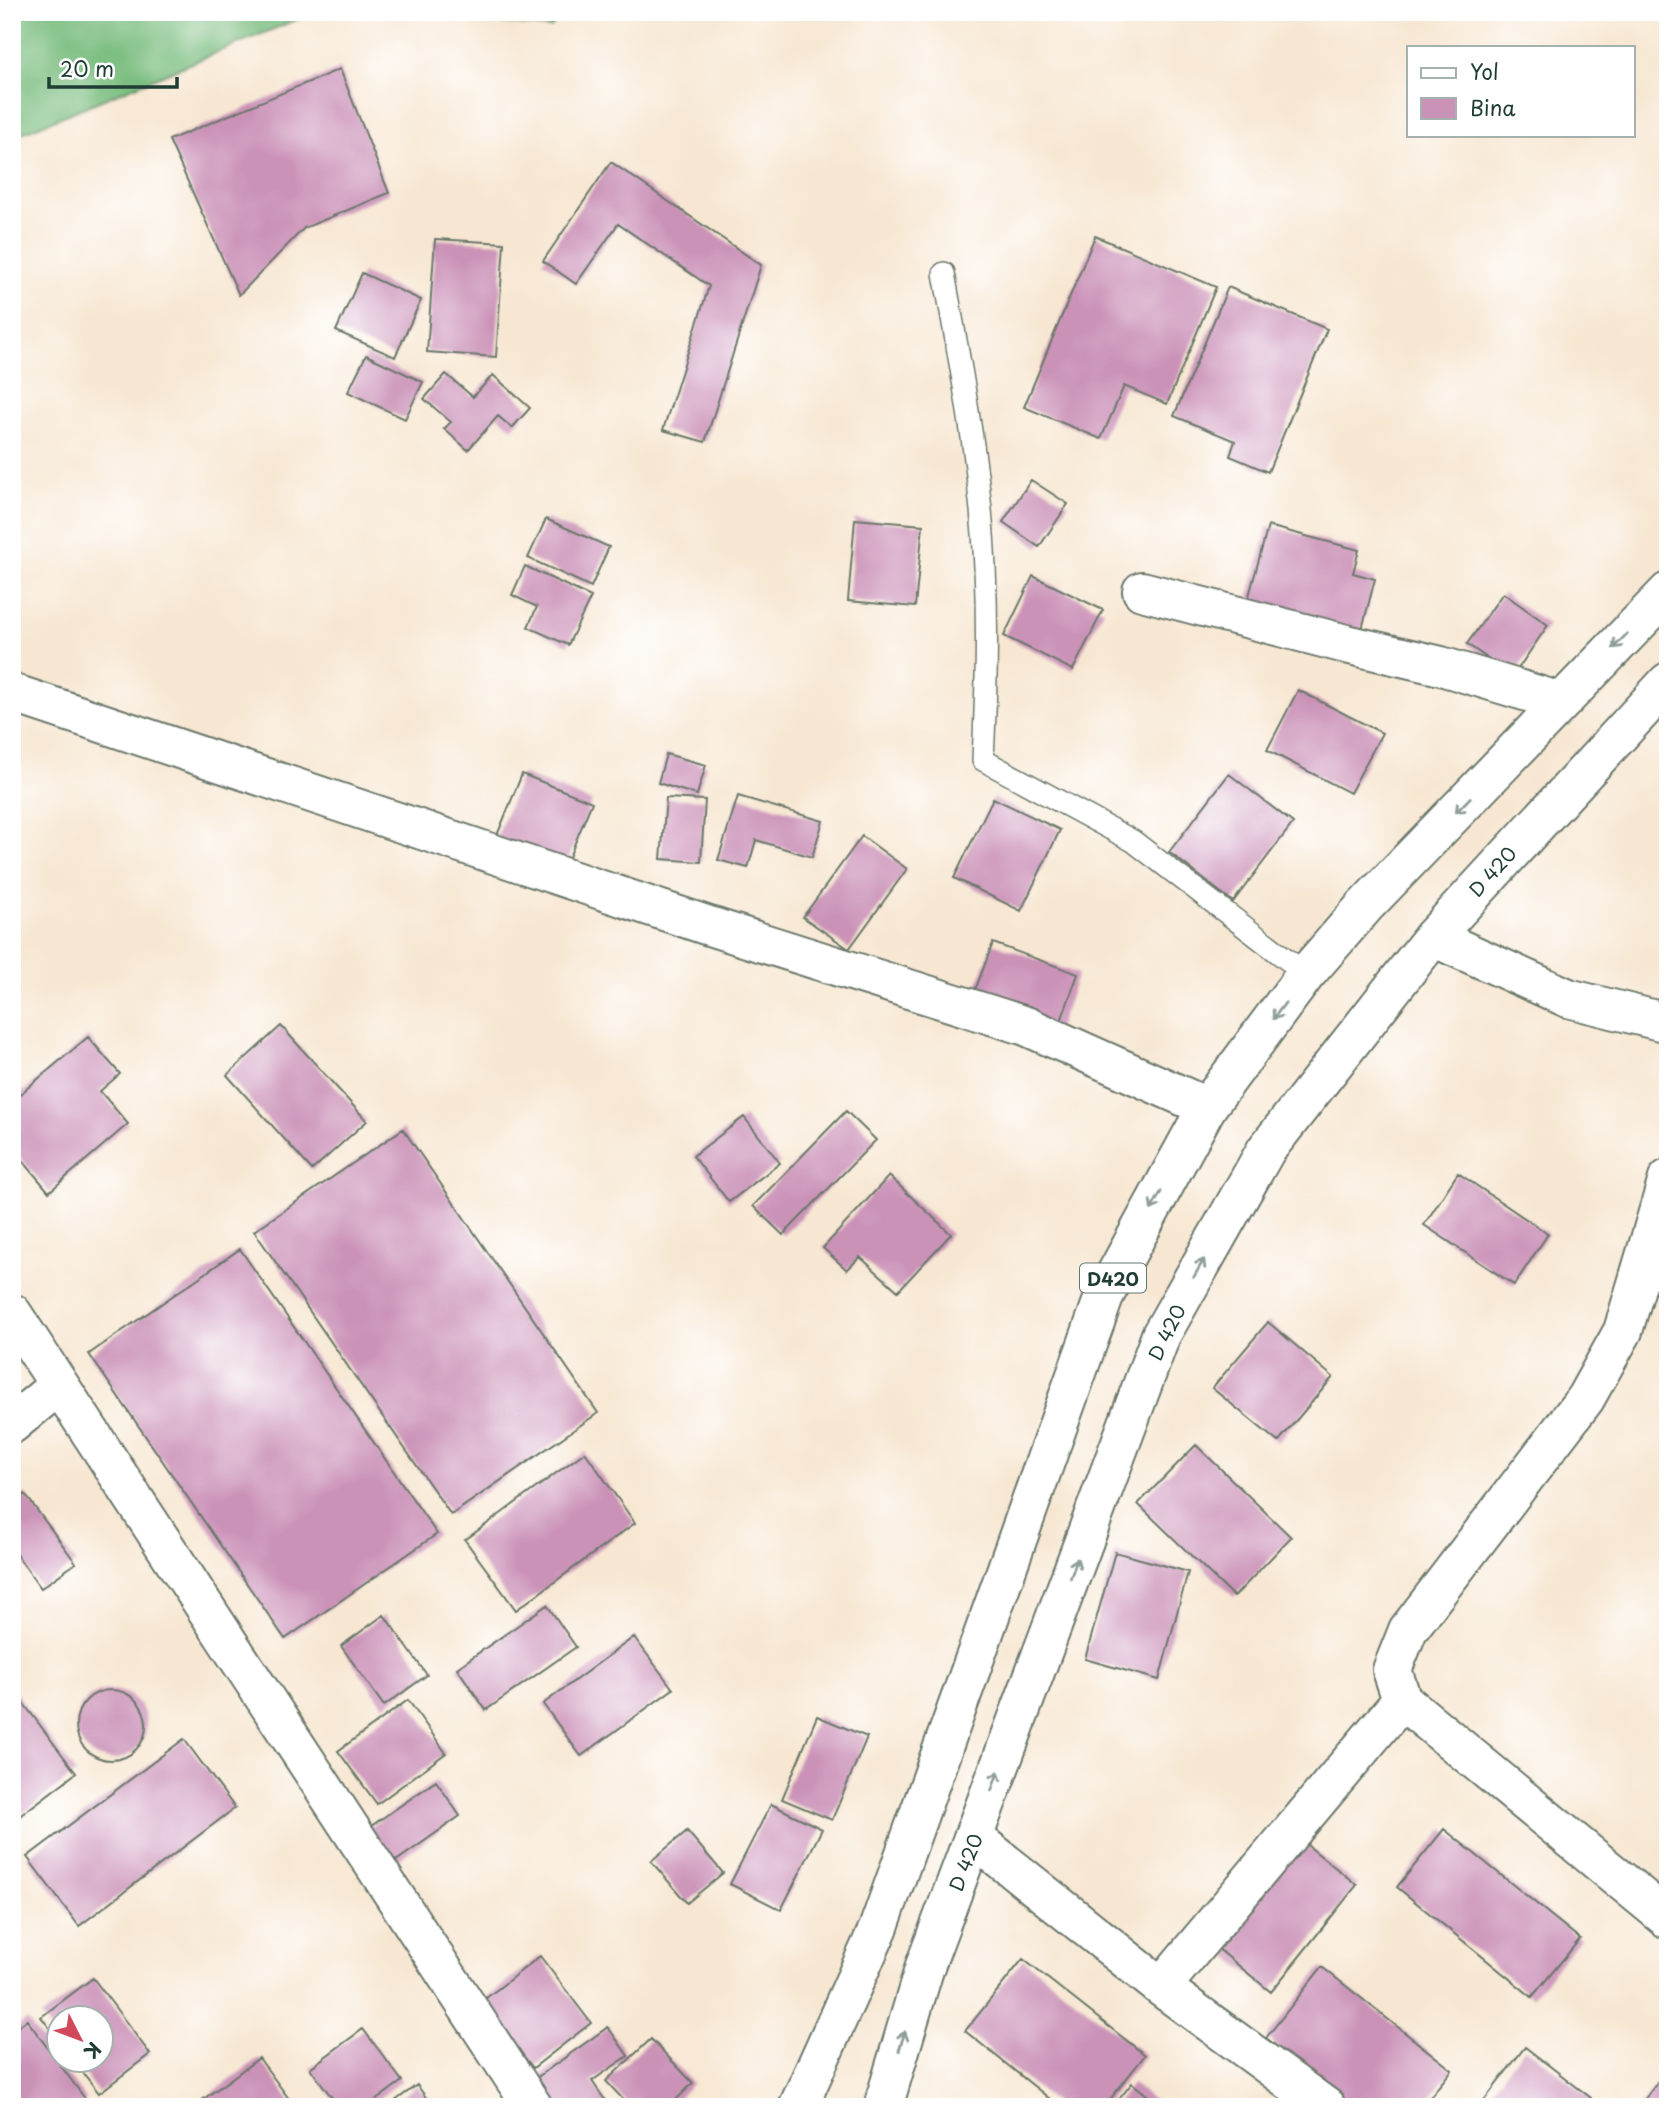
<svg xmlns="http://www.w3.org/2000/svg" width="1680" height="2119" font-family="'Playpen Sans',sans-serif">
<rect width="100%" height="100%" fill="#fff"/>
<filter id="ink" filterUnits="userSpaceOnUse"><feTurbulence type="fractalNoise" baseFrequency=".0143" numOctaves="2"/><feDisplacementMap in="SourceGraphic" scale="14" xChannelSelector="R" yChannelSelector="G"/><feConvolveMatrix kernelMatrix="1 2 1 2 8 2 1 2 1" color-interpolation-filters="sRGB"/></filter>
<filter id="wash" filterUnits="userSpaceOnUse"><feTurbulence type="fractalNoise" baseFrequency=".00686" numOctaves="4" result="noise"/><feDisplacementMap in="SourceGraphic" scale="28" xChannelSelector="R" yChannelSelector="G"/><feGaussianBlur stdDeviation="1.57" result="paint"/><feColorMatrix in="noise" values="0 0 0 0 0 0 0 0 0 0 0 0 0 0 0 0 0 1.4 0 .05"/><feComposite in="paint" operator="in"/></filter>
<g filter="url(#wash)">
<rect width="100%" height="100%" fill="#f7e7d2"/>
<path fill="#7abd7f" stroke="#4c7d5a" stroke-width="2" d="M12,12h303l-303,125z
M404,12h160l-13,16z"/>
<g id="blocks">
<path fill="#cb92b8" d="M340,69l49,124 -85,35 -65,67 -70,-155z
M611,162l150,103 -56,177 -42,-12 46,-144 -91,-62 -42,60 -33,-23z
M1095,236l121,51 -49,117 -43,-18 -23,53 -77,-32z
M435,239l69,4 -8,114 -69,-5z
M362,273l59,27 -26,57 -59,-26z
M1228,287l99,42 -59,143 -38,-16 5,-15 -61,-25z
M366,355l57,27 -18,37 -57,-27z
M446,374l27,23 20,-22 37,33 -18,20 -14,-12 -30,34 -24,-21 7,-7 -27,-23z
M1031,480l37,24 -29,43 -36,-25z
M546,519l63,28 -18,40 -63,-29z
M855,519l68,6 -8,82 -67,-6z
M1268,526l91,24 -6,23 22,6 -15,58 -114,-30z
M525,566l66,31 -23,48 -40,-18 9,-20 -25,-12z
M1033,576l70,34 -30,60 -69,-34z
M1503,593l45,32 -35,51 -46,-32z
M1298,690l84,43 -32,60 -83,-43z
M666,754l40,11 -9,30 -39,-12z
M522,774l70,28 -27,65 -69,-29z
M1229,774l64,49 -60,79 -64,-50z
M738,796l85,25 -11,36 -56,-17 -8,28 -30,-8z
M666,798l39,2 -4,62 -40,-3z
M993,798l67,32 -39,81 -67,-33z
M862,836l45,33 -58,80 -46,-32z
M993,943l85,31 -21,58 -86,-31z
M281,1026l86,95 -55,49 -85,-95z
M88,1037l32,37 -20,17 28,33 -79,68 -37,-44v-47z
M846,1111l30,29 -93,95 -30,-29z
M744,1117l36,46 -51,39 -36,-46z
M403,1129l195,284 -147,102 -197,-284z
M1458,1173l90,61 -34,51 -90,-60z
M889,1176l62,58 -53,57 -38,-34 -13,13 -24,-22z
M240,1249l197,285 -152,105 -196,-285z
M1268,1322l65,55 -55,65 -66,-54z
M1196,1445l95,92 -57,60 -96,-93z
M585,1452l50,71 -119,87 -51,-70z
M25,1494l51,69 -35,25 -29,-39v-45z
M1115,1552l73,20 -29,108 -74,-21z
M547,1605l29,42 -90,63 -29,-42z
M384,1615l43,60 -43,31 -43,-60z
M634,1637l39,52 -92,67 -38,-52z
M12,1688l64,85 -59,45 -5,-6z
M76 1725a35 35 0 1 1 70 0a35 35 0 1 1-70 0Z
M408,1700l38,53 -69,51 -39,-53z
M817,1716l50,21 -35,83 -50,-21z
M184,1739l51,69 -156,118 -52,-69z
M436,1781l24,35 -71,50 -25,-35z
M771,1804l51,25 -41,81 -51,-26z
M1444,1829l136,110 -48,58 -135,-110z
M687,1831l36,42 -36,30 -36,-42z
M1302,1841l55,44 -86,107 -55,-45z
M540,1956l51,67 -58,45 -52,-66z
M1023,1959l122,96 -41,52h-44l-95,-76z
M1322,1967l130,103 -30,37h-69l-87,-69z
M93,1978l57,76 -51,39 -26,-33h29v-42h-42v23l-19,-24z
M27,2020l59,80 -9,7h-65v-76z
M608,2027l20,29 -36,25 15,22 -5,4h-52l-18,-26z
M363,2029l39,52 -35,26h-28l-29,-39z
M651,2039l42,44 -24,24h-39l-24,-26z
M1525,2047l66,51 -7,9h-105z
M259,2058l36,49h-102z
M1668,2068v39h-29z
M1132,2083l30,24h-49z
M417,2085l16,22h-46z"/>
</g>
</g>
<g filter="url(#ink)">
<use href="#blocks" fill-opacity="0" stroke="#6b786b" stroke-width="2"/>
<g fill="none" stroke-linecap="round" stroke-linejoin="round">
<g stroke="#6b786b" stroke-width="24">
<path id="service" d="M944,273c14,79 29,157 37,237 8,83 6,166 2,250l150,81 173,133"/>
</g>
<g stroke="#6b786b" stroke-width="42">
<path id="minor" d="M1142,591l204,53 95,22 120,36
M12,693l694,232 320,101 181,81
M1433,937l135,61 100,25
M12,1313l521,794
M12,1424l47,-39
M1402,1700l266,219
M974,1838l187,149 165,120
M1161,1987l241,-287 -10,-30 16,-40 177,-231 38,-68 45,-152"/>
</g>
<g stroke="#6b786b" stroke-width="42">
<path id="trunk" d="M798,2107l80,-178 227,-635 102,-187 99,-133 59,-68 303,-314
M883,2107l42,-141 236,-631 105,-185 167,-213 235,-255"/>
</g>
<use href="#service" stroke="#fff" stroke-width="21"/>
<use href="#minor" stroke="#fff" stroke-width="38"/>
<use href="#trunk" stroke="#fff" stroke-width="38"/>
</g>
<defs><path id="oneway-shaft" d="M-6 0H5M1.5-3L5.5 0L1.5 3" fill="none" stroke-width="1.6" stroke-linecap="round" stroke-linejoin="round" transform="scale(1.75)"/></defs>
<g stroke="#8f9e9a">
<use href="#oneway-shaft" transform="translate(1620 641) rotate(134)"/>
<use href="#oneway-shaft" transform="translate(1463 805) rotate(134)"/>
<use href="#oneway-shaft" transform="translate(1279 1011) rotate(127)"/>
<use href="#oneway-shaft" transform="translate(1156 1201) rotate(119)"/>
<use href="#oneway-shaft" transform="translate(1199 1268) rotate(-60)"/>
<use href="#oneway-shaft" transform="translate(1074 1568) rotate(-70)"/>
<use href="#oneway-shaft" transform="translate(995 1781) rotate(-70)"/>
<use href="#oneway-shaft" transform="translate(902 2041) rotate(-73)"/>
</g>
</g>
<g text-anchor="middle" dominant-baseline="central" stroke-width="5" stroke-linejoin="round" paint-order="stroke">
<rect fill="#fff" stroke="#627771" stroke-width="2" x="1080" y="1263.5" width="66" height="29" rx="5"/>
<g font-size="18" font-weight="bold" fill="#1f3d34">
<text x="1113" y="1278">D420</text>
</g>
<g font-size="19" fill="#1f3d34" stroke="#fff">
<text transform="translate(1492 871) rotate(-48)">D 420</text>
<text transform="translate(1166 1332) rotate(-64)">D 420</text>
<text transform="translate(965 1862) rotate(-69)">D 420</text>
</g>
</g>
<rect width="1680" height="2119" fill="none" stroke="#fff" stroke-width="42"/>
<rect x="1407" y="46" width="228" height="91" fill="#ffffff" stroke="#a5b1ae" stroke-width="2"/>
<rect x="1421" y="68" width="35" height="10" fill="#ffffff" stroke="#a5b1ae" stroke-width="2"/>
<text x="1470" y="80" font-size="21" fill="#1f3d34">Yol</text>
<rect x="1421" y="98" width="35" height="21" fill="#cb92b8" stroke="#a5b1ae" stroke-width="2"/>
<text x="1470" y="116" font-size="21" fill="#1f3d34">Bina</text>
<g transform="translate(80 2039) rotate(132)"><circle r="33" fill="#ffffff" stroke="#a5b1ae" stroke-width="2"/>
<path d="M0-5L12 26L0 18L-12 26Z" fill="#d1495b"/>
<text y="-10" font-size="19" font-weight="bold" text-anchor="middle" fill="#1f3d34">K</text>
</g>
<path d="M49 77v10h128v-10" fill="none" stroke="#1f3d34" stroke-width="3.5"/>
<text x="60" y="77" font-size="21" fill="#1f3d34" stroke="#ffffff" stroke-width="5" paint-order="stroke">20 m</text>
</svg>
